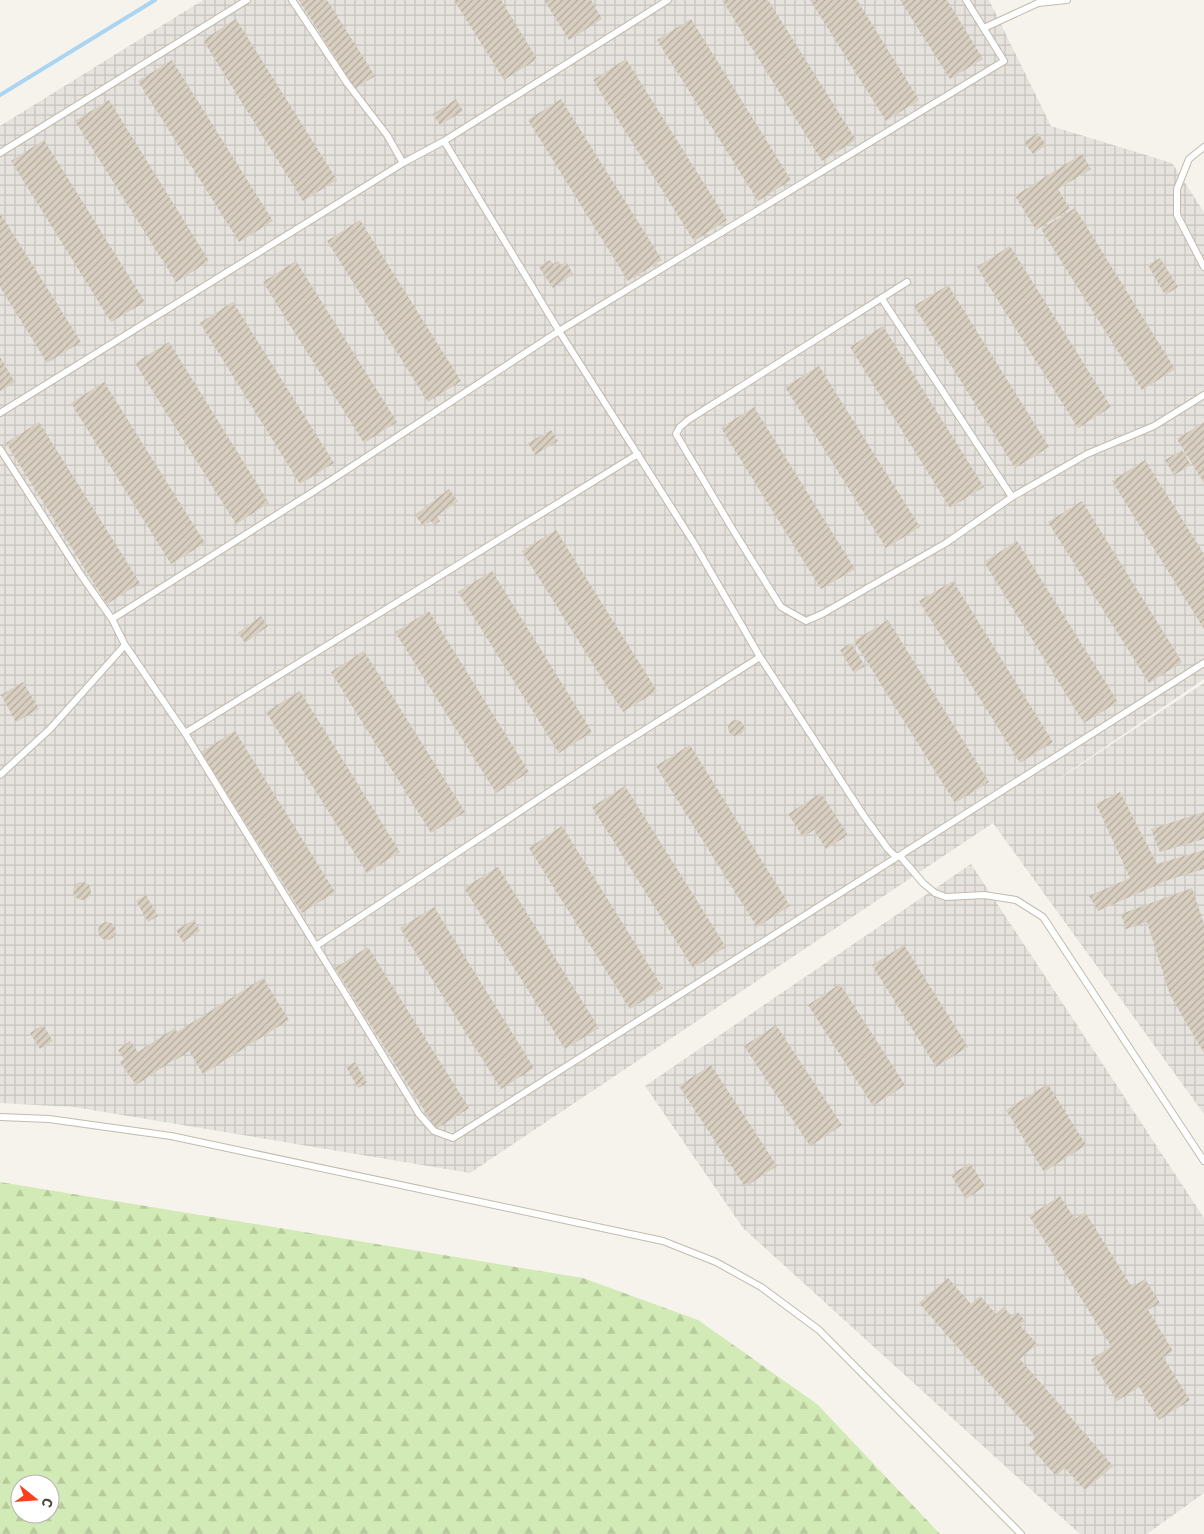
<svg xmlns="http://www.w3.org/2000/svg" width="1204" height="1534" font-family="'IBM Plex Sans',sans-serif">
<defs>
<pattern id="industrial-grid" width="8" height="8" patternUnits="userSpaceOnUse" patternTransform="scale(1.25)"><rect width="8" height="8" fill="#e6e2dd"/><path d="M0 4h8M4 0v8" fill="none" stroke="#c7c3be"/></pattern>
<pattern id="forest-firs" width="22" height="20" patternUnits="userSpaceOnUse" patternTransform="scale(1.25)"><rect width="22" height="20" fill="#d2eab5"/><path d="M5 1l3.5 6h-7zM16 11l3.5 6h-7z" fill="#b6ca9c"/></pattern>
<pattern id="building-hatch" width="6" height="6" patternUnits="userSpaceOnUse" patternTransform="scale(1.25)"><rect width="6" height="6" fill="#d8cfc1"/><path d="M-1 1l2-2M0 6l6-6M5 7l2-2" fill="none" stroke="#b1aa9e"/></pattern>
</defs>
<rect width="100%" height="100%" fill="#f6f3ec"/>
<path fill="url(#industrial-grid)" d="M203,0h786l62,126 121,37 32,49v467l-166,114 166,-110v431l-211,-291 -523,350 -396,-66 -74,-4v-977z
M971,864l233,354v275l-57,41h-67l-337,-306 -98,-142z"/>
<path fill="url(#forest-firs)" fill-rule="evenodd" d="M0,1182l583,96 115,42 119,84 123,130h-940zM20,1484h30v30h-30z"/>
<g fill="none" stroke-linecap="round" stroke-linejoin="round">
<path stroke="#a9d4f2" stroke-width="4" d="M0,95l155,-95"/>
</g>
<path fill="url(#building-hatch)" d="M299,0h28l48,76 -20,13z
M454,0h47l36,59 -33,21z
M544,0h47l11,19 -33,21z
M722,0h46l88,140 -34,21z
M810,0h47l62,100 -33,21z
M900,0h47l36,59 -33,20z
M236,19l101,161 -34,21 -100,-161z
M691,19l100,161 -33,21 -101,-161z
M626,59l101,161 -33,21 -101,-161z
M172,60l101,161 -34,21 -101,-161z
M456,99l7,12 -23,14 -7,-11z
M561,99l101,161 -34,21 -100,-161z
M109,100l100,161 -33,21 -101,-161z
M1038,133l8,12 -13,9 -9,-12z
M44,140l101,162 -34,20 -100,-161z
M1082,154l9,15 -33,20 12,20 -34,21 -21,-34z
M1075,208l100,161 -33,21 -101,-161z
M0,213l81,129 -34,21 -47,-76z
M360,220l101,161 -33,21 -101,-161z
M1010,246l101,161 -33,21 -101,-161z
M1160,258l18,29 -13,8 -17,-30z
M550,260l3,4 5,-3 3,4 5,-3 7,12 -20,14 -14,-21z
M296,261l101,161 -33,21 -101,-161z
M948,285l101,162 -34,21 -101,-162z
M233,302l101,161 -34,21 -100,-161z
M883,326l101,161 -34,21 -100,-161z
M169,342l100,161 -33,21 -101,-161z
M0,357l15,25 -15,9z
M819,366l101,161 -34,21 -101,-161z
M104,382l101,161 -34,21 -100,-161z
M754,407l101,162 -34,20 -100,-161z
M39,422l101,161 -33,21 -101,-161z
M1204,422v61l-27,-44z
M551,430l7,11 -23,14 -7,-12z
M1182,450l9,15 -17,10 -9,-15z
M1145,460l59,94v75l-92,-148z
M449,489l9,12 -21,15 3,5 -6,4 -3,-4 -8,5 -8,-11z
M1082,501l100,161 -33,21 -101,-161z
M556,530l101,161 -34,21 -101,-161z
M1017,541l101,161 -34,21 -100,-161z
M492,571l100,161 -33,21 -101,-161z
M953,581l100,161 -33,21 -101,-162z
M429,611l100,161 -33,21 -101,-161z
M261,616l7,10 -23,17 -7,-10z
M888,620l101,162 -34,21 -101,-162z
M851,643l14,23 -11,7 -14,-23z
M364,651l101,161 -34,21 -100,-161z
M23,682l16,27 -23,13 -15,-27z
M300,691l100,161 -33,21 -101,-161z
M728 728a8 8 0 1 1 16 0a8 8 0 1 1-16 0Z
M235,731l100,161 -33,21 -101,-161z
M690,745l100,161 -33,21 -101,-161z
M625,786l101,161 -33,21 -101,-161z
M1120,792l37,72 47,-14v19l-36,11 -70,31 -9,-15 41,-18 -34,-74z
M821,793l27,42 -22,14 -12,-19 -11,7 -15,-23z
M1204,812v27l-44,13 -9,-23z
M562,826l101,162 -33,21 -101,-161z
M498,867l101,161 -34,21 -101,-161z
M73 891a9 9 0 1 1 18 0a9 9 0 1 1-18 0Z
M1192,888l12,36v129l-34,-58 -23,-73 -21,7 -5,-15z
M146,895l12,21 -10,6 -12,-21z
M434,907l100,161 -33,21 -101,-161z
M194,920l6,11 -17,11 -7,-12z
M98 931a9 9 0 1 1 18 0a9 9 0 1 1-18 0Z
M904,945l64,102 -32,20 -64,-102z
M368,947l101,161 -33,21 -101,-161z
M263,978l26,42 -86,54 -14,-23 -13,9 -1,-1 -39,26 -16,-23 4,-3 -6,-9 12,-9 8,11 37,-24 2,4z
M840,984l65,101 -32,21 -65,-101z
M43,1025l10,16 -13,8 -10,-16z
M776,1025l66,100 -32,21 -66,-100z
M355,1062l12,21 -9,5 -12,-21z
M711,1065l66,101 -32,21 -66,-101z
M1048,1084l38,61 -42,27 -38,-62z
M970,1163l15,23 -19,13 -15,-24z
M1060,1196l15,23 10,-7 47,75 13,-8 15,24 -12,7 25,41 -10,6 27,43 -31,20 -20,-33 -22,14 -26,-41 20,-14 -82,-130z
M948,1278l23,26 9,-8 16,18 8,-7 8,10 6,-5 7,9 -5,4 17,19 -17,15 93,107 -28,24 -20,-22 -9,8 -28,-32 8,-7 -117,-134z"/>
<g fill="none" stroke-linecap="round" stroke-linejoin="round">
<g stroke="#c2bbae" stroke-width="8">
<path id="service" d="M292,0l55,83 40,52 16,28
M668,0l-224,141 115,190 445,-270 -38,-61
M984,28l54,-25 29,-3
M1204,147l-15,12 -12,30v26l27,52
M0,153l247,-153
M907,282l-219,138 -8,7 -4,7 57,96 48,77 25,14 16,-7 124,-71 66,-46 75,-43 67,-28 50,-31
M882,299l130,198
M0,413l403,-250 41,-22
M0,449l81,126 31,44 13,26 60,88 234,381 15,17 19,7 751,-475
M112,619l204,-129 243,-159 135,212 66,114 104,159 24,33 7,7h5l23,27 12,10 11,4 38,-2 32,5 27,17 161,244
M185,733l453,-279
M0,775l50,-46 75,-84
M316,946l289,-191 155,-98
M0,1117l49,2 122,17 492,105 53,21 45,25 58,43 202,204"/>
</g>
<use href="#service" stroke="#fff" stroke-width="6"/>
</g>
<g transform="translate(35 1499) rotate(107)"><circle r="24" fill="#ffffff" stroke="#b7b4b0"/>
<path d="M0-4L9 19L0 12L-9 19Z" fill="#fc3f1d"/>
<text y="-8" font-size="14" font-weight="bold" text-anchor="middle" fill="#4b4439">С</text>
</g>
</svg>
